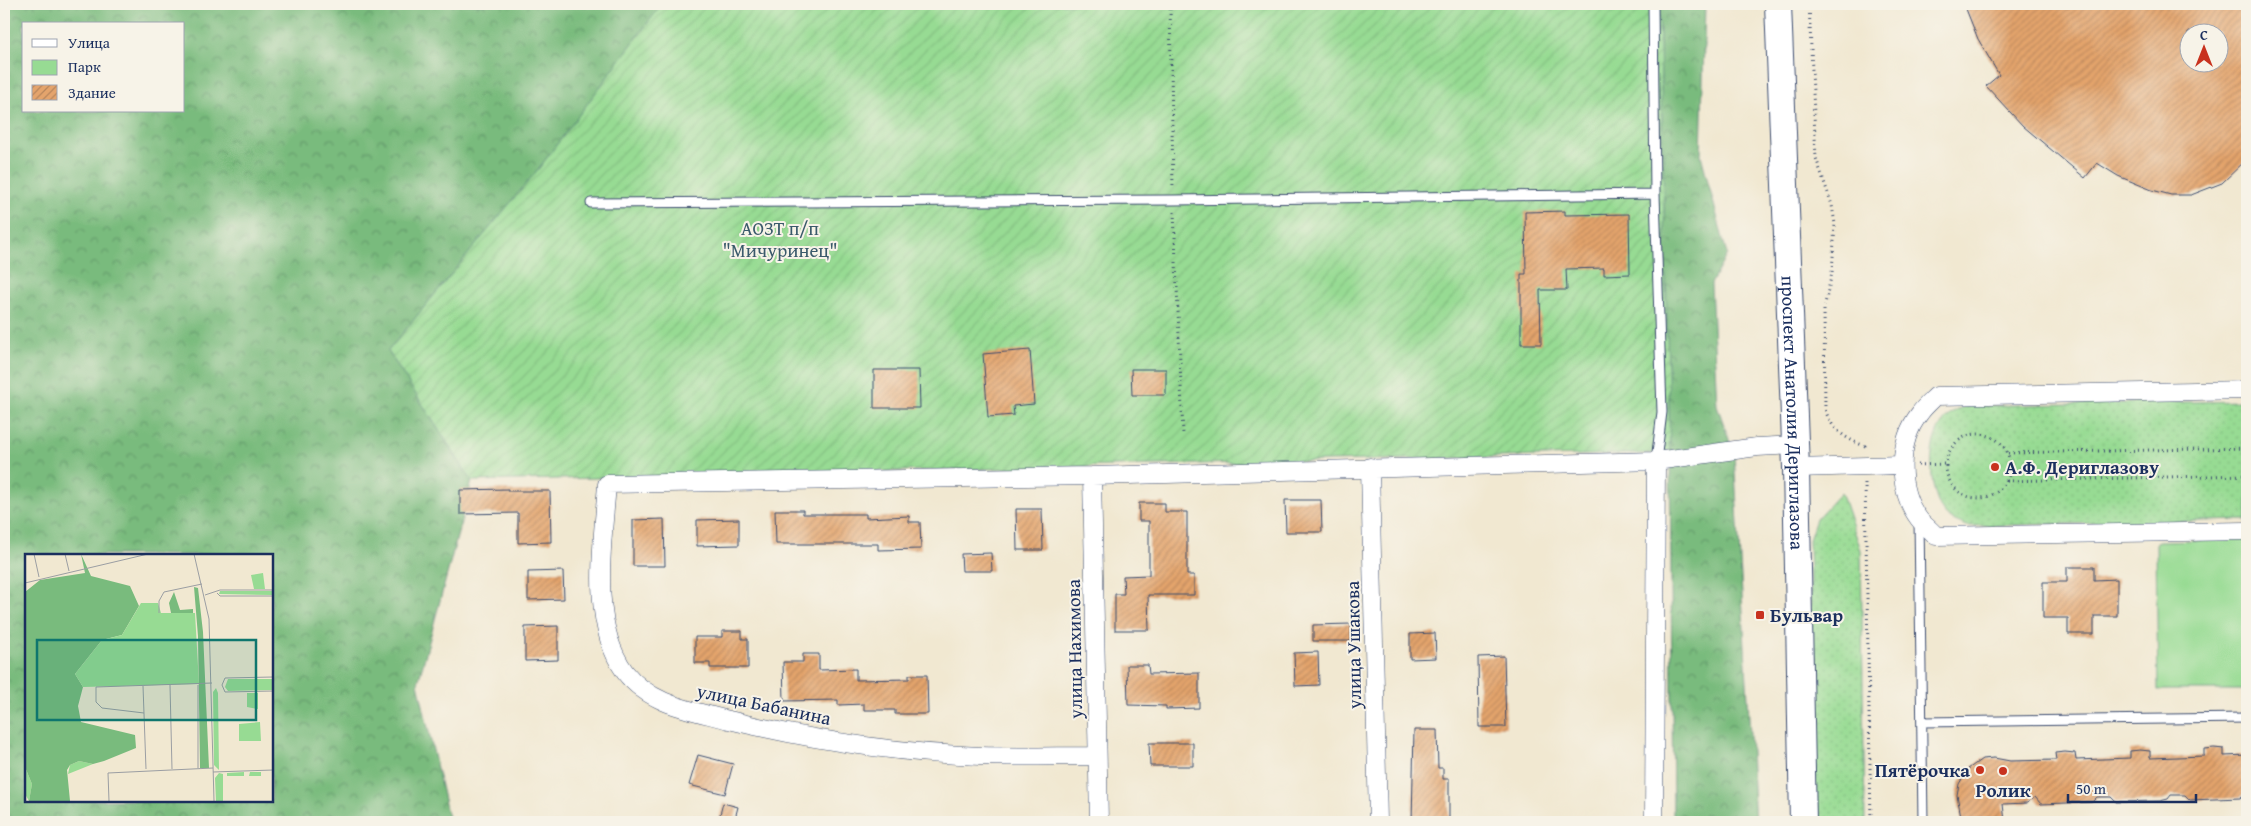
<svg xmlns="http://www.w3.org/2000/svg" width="2251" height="826" font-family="'Gentium Book Plus',serif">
<defs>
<pattern id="grass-dots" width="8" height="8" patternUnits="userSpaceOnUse" patternTransform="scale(1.25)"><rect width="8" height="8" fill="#97db93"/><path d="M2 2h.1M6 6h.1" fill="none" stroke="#82bc81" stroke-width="1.8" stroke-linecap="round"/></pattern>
<pattern id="forest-crowns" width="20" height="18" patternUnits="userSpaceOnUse" patternTransform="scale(1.25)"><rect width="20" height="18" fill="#79bb7d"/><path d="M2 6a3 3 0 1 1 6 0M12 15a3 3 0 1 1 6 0" fill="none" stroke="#62986a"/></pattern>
<pattern id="garden-furrows" width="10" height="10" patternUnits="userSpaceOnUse" patternTransform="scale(1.25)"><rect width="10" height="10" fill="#97db93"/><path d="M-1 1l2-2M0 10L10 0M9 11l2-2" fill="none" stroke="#82bc81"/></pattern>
<pattern id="building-hatch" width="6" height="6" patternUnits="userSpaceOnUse" patternTransform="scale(1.25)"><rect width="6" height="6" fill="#e4a46c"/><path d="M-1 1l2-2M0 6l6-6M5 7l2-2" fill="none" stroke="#b8865c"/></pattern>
</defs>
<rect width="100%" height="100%" fill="#f7f3e8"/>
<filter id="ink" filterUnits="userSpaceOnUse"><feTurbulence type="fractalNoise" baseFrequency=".02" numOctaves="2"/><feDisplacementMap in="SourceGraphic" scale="10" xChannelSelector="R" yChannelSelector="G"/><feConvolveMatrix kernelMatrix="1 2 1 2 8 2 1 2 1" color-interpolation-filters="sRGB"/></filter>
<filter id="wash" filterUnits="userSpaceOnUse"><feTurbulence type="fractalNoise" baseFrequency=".0096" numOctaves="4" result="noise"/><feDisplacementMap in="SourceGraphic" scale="20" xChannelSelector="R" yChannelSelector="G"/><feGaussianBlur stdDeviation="1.12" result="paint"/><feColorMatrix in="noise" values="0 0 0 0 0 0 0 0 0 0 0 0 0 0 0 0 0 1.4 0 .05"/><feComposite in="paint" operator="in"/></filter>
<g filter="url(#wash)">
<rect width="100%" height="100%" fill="#f1e8d1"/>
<path fill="url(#grass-dots)" stroke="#598578" d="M2247,401v119l-280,6c-7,-3 -16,-6 -21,-11 -17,-18 -19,-66 -7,-87 6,-11 15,-17 26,-22z
M1841,492l20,58 4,272h-50l-6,-282 7,-21z"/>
<path fill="url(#forest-crowns)" stroke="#4a756e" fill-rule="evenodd" d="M4,4h658l-122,163 -152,184 84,130 -54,202 31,139h-445zM24,24h160v87h-160zM26,555h245v245h-245z
M1659,4h46l-4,151 26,99 -16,30 6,121 17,49 21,368h-82l-3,-369z"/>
<path fill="#97db93" stroke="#598578" d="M2247,539v151h-89l-2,-146 2,-3z"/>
<path fill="url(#garden-furrows)" stroke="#598578" d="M662,4h997l11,449 -1198,28 -84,-130 152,-184z"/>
<g id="blocks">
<path fill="url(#building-hatch)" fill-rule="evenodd" d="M1964,4h283v155l-25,24 -31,12h-20l-19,-5 -34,-14 -21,-13 -12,15 -62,-52 -37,-40 13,-11 -21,-36zM2188,32h30v30h-30z
M1565,211v4l64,-1 1,60 -26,1v-7l-38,1 1,21h-27l1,54h-20v-70h5l-1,-62z
M1030,350l4,54 -21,2 1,9 -26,2 -5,-63z
M1131,369h35v26h-34z
M874,370h45l1,38h-46z
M508,489v2h42l1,51 -33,1v-30l-58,1v-24z
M1285,500h36l1,32h-36z
M1139,503h26v9h22v63h7v20h-46l1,35h-34v-36h9l-1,-18 26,-1v-54h-10z
M1016,509h26l1,41h-26z
M775,510h28v4h63v4l43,-2v6h11l1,27 -43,1v-6h-102z
M664,519l1,47h-32v-46z
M739,519v26l-42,1v-26z
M991,553l1,18h-30l-1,-17z
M2067,567h27v13l23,-1v37h-23v18h-26v-16h-25v-36h24z
M563,571l1,28 -36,1v-28z
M1351,624v17h-38v-16z
M558,626v34l-33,1v-34z
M722,631h20v8h6v29h-38v-5h-15v-26h27z
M1435,633l1,25 -26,1v-25z
M1318,652l1,33 -24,1 -1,-33z
M803,654h16v16l37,-1v11l53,-1v-4h18l1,39h-33v-4h-31v-6l-26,1v-5l-54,1 -1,-39h20z
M1504,656l2,71h-27l-1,-70z
M1127,665h21l1,9 50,-1v35l-33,1v-3l-38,-1z
M1414,730h23l1,38h5v11h6v43h-37z
M1149,743h44v23h-43z
M2214,748l10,1v7l23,-1v37l-7,6 -50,2 -5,-5h-14l-3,4 -8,2 -44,1 -5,-5h-14l-5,5 -51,2 -6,-7 -8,6 -24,1 2,18h-43l-5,-27 2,-11 9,-15 14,-10 12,-1 16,3 46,-1 -1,-7 10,-1 10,1 1,7 54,-2v-7l10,-1 10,1v7l54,-2v-7z
M698,755l35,9 -8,30 -36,-9z
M723,803l15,4 -4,15h-16z"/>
</g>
</g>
<g filter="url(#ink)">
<use href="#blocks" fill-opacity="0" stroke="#3b4b6f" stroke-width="1"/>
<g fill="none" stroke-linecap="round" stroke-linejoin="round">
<g stroke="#3b4b6f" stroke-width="11">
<path id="service" d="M1653,4l2,190 7,218 -6,49
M591,203l582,-3 482,-6
M1919,520l4,302
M1922,722l325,-4"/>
</g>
<g stroke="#3b4b6f" stroke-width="19">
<path id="minor" d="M2247,390l-311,6c-5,5 -12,11 -16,17 -23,29 -23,77 -1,106 5,6 12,11 17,17l311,-5
M1370,467l8,355
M1796,468l106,-3
M1092,476l7,346
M1097,756c-39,0 -78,1 -117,0 -85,-3 -169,-16 -251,-36 -37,-10 -79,-15 -104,-48 -36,-50 -22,-130 -18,-188l485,-8 564,-15 101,-14 38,-2
M1654,822l2,-361"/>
</g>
<g stroke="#3b4b6f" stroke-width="28">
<g id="secondary">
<path id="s1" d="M1778,4l18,464 7,354"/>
</g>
</g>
<path stroke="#3b4b6f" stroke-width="3" stroke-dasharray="1 4" stroke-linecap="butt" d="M1170,4l3,185
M1809,4l7,154 16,47 3,19 -3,49 -8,35 1,101c6,20 20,30 40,37v3
M1174,212l9,222
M1946 466a32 32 0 1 1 64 0a32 32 0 1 1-64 0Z
M2008,453l239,-5
M1918,465l27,-1
M2007,481l240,-6
M1865,483l6,339"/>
<use href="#service" stroke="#fff" stroke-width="9"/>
<use href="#minor" stroke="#fff" stroke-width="18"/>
<use href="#secondary" stroke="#fff" stroke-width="26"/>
</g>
</g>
<g fill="#c8321e" stroke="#f7f3e8" stroke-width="2">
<circle cx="1995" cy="467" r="5"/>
<rect x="1755" y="610" width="10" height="10" rx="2.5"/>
<circle cx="1980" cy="770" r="5"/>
<circle cx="2003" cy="771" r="5"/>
</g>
<g text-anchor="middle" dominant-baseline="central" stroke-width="4" stroke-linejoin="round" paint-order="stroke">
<g font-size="19" fill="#3a5a6b" stroke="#f7f3e8">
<text x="780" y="228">АОЗТ п/п<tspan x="780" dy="22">"Мичуринец"</tspan></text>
</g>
<g font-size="19" fill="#1b2f5e" stroke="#f7f3e8">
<text stroke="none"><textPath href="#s1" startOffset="409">проспект Анатолия Дериглазова</textPath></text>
<text transform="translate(1353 645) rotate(-91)">улица Ушакова</text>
<text transform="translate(1074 649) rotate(-91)">улица Нахимова</text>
<text transform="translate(764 704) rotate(12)">улица Бабанина</text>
</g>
<g font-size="19" font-weight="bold" fill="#1b2f5e" stroke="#f7f3e8" text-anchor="start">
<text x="2005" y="467">А.Ф. Дериглазову</text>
<text x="1770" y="615">Бульвар</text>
<text x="1970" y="770" text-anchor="end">Пятёрочка</text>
<text x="2003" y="790" text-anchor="middle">Ролик</text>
</g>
</g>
<g transform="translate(25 554)">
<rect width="248" height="248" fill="#f1e8d1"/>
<path d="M247,37l1,4 -54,-1 1,-3zM203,125h44v11l-44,1 -3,-4zM191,134l2,5 1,77 -5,-5 -1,-73zM54,207l14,3 -25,10 2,-9zM0,213l7,17 -3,17 -4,-7zM219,218v4h5l1,-4h11v4h-34v-3zM194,219l4,1v27h-7l-1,-23z" fill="#97db93"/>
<path d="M56,0l10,22 39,10 9,20 -17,29 -20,5 -27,34 8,13 -5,19 3,16 54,13 1,13 -32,13 -11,3 -14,-3 -9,4 -3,5 3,31h-41l3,-17 -7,-17v-175l15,-12 45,-7zM169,33l4,1 5,44 6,136h-9l-2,-132zM149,38l6,18 13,-1v4h-22l-2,-10z" fill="#79bb7d"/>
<path d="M238,19l2,16h-11l-3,-14zM222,139h11v16l-11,-2zM235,168l1,19h-22v-17z" fill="#97db93"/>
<path d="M116,49h17l3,10h34l4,71 -116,3 -8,-13 27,-34 20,-5z" fill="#97db93"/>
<path fill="none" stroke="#9b9ea3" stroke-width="1" d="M9,0l5,23M40,0l4,17M169,0l15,65 5,182M0,29l123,-29M192,39l3,3h53M180,41l15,-5h53M134,59v-12l5,-9 38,-8M145,131l2,84M197,131l3,7 48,-1M197,131l3,-7 48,-1M118,132l3,83M119,159l-42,-5 -6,-6v-15l116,-4M173,214v-83M188,218l60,-2M84,247l-1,-28 105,-5"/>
<path fill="#0f766e" fill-opacity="0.15" stroke="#0f766e" stroke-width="2.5" d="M12,86h219v80h-219z"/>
<rect width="248" height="248" fill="none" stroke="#1b2f5e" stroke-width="2.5"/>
</g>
<rect width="2251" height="826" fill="none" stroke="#f7f3e8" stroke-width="20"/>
<rect x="22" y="22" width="162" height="90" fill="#f7f3e8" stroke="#9fa5b1"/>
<rect x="32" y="39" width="25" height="8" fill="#ffffff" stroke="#9fa5b1"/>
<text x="68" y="48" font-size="15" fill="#1b2f5e">Улица</text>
<rect x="32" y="60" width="25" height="15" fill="#97db93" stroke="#9fa5b1"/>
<text x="68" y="72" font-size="15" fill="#1b2f5e">Парк</text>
<rect x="32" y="85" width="25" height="15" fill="url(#building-hatch)" stroke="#9fa5b1"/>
<text x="68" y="98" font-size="15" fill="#1b2f5e">Здание</text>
<g transform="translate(2204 48)"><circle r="24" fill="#f7f3e8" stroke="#9fa5b1"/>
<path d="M0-4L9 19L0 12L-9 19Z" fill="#c8321e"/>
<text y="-8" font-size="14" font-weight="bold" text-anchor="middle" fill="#1b2f5e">С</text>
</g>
<path d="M2068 794v8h128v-8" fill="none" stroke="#1b2f5e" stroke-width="2.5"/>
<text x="2076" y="794" font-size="15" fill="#1b2f5e" stroke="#f7f3e8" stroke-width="4" paint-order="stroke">50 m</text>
</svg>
